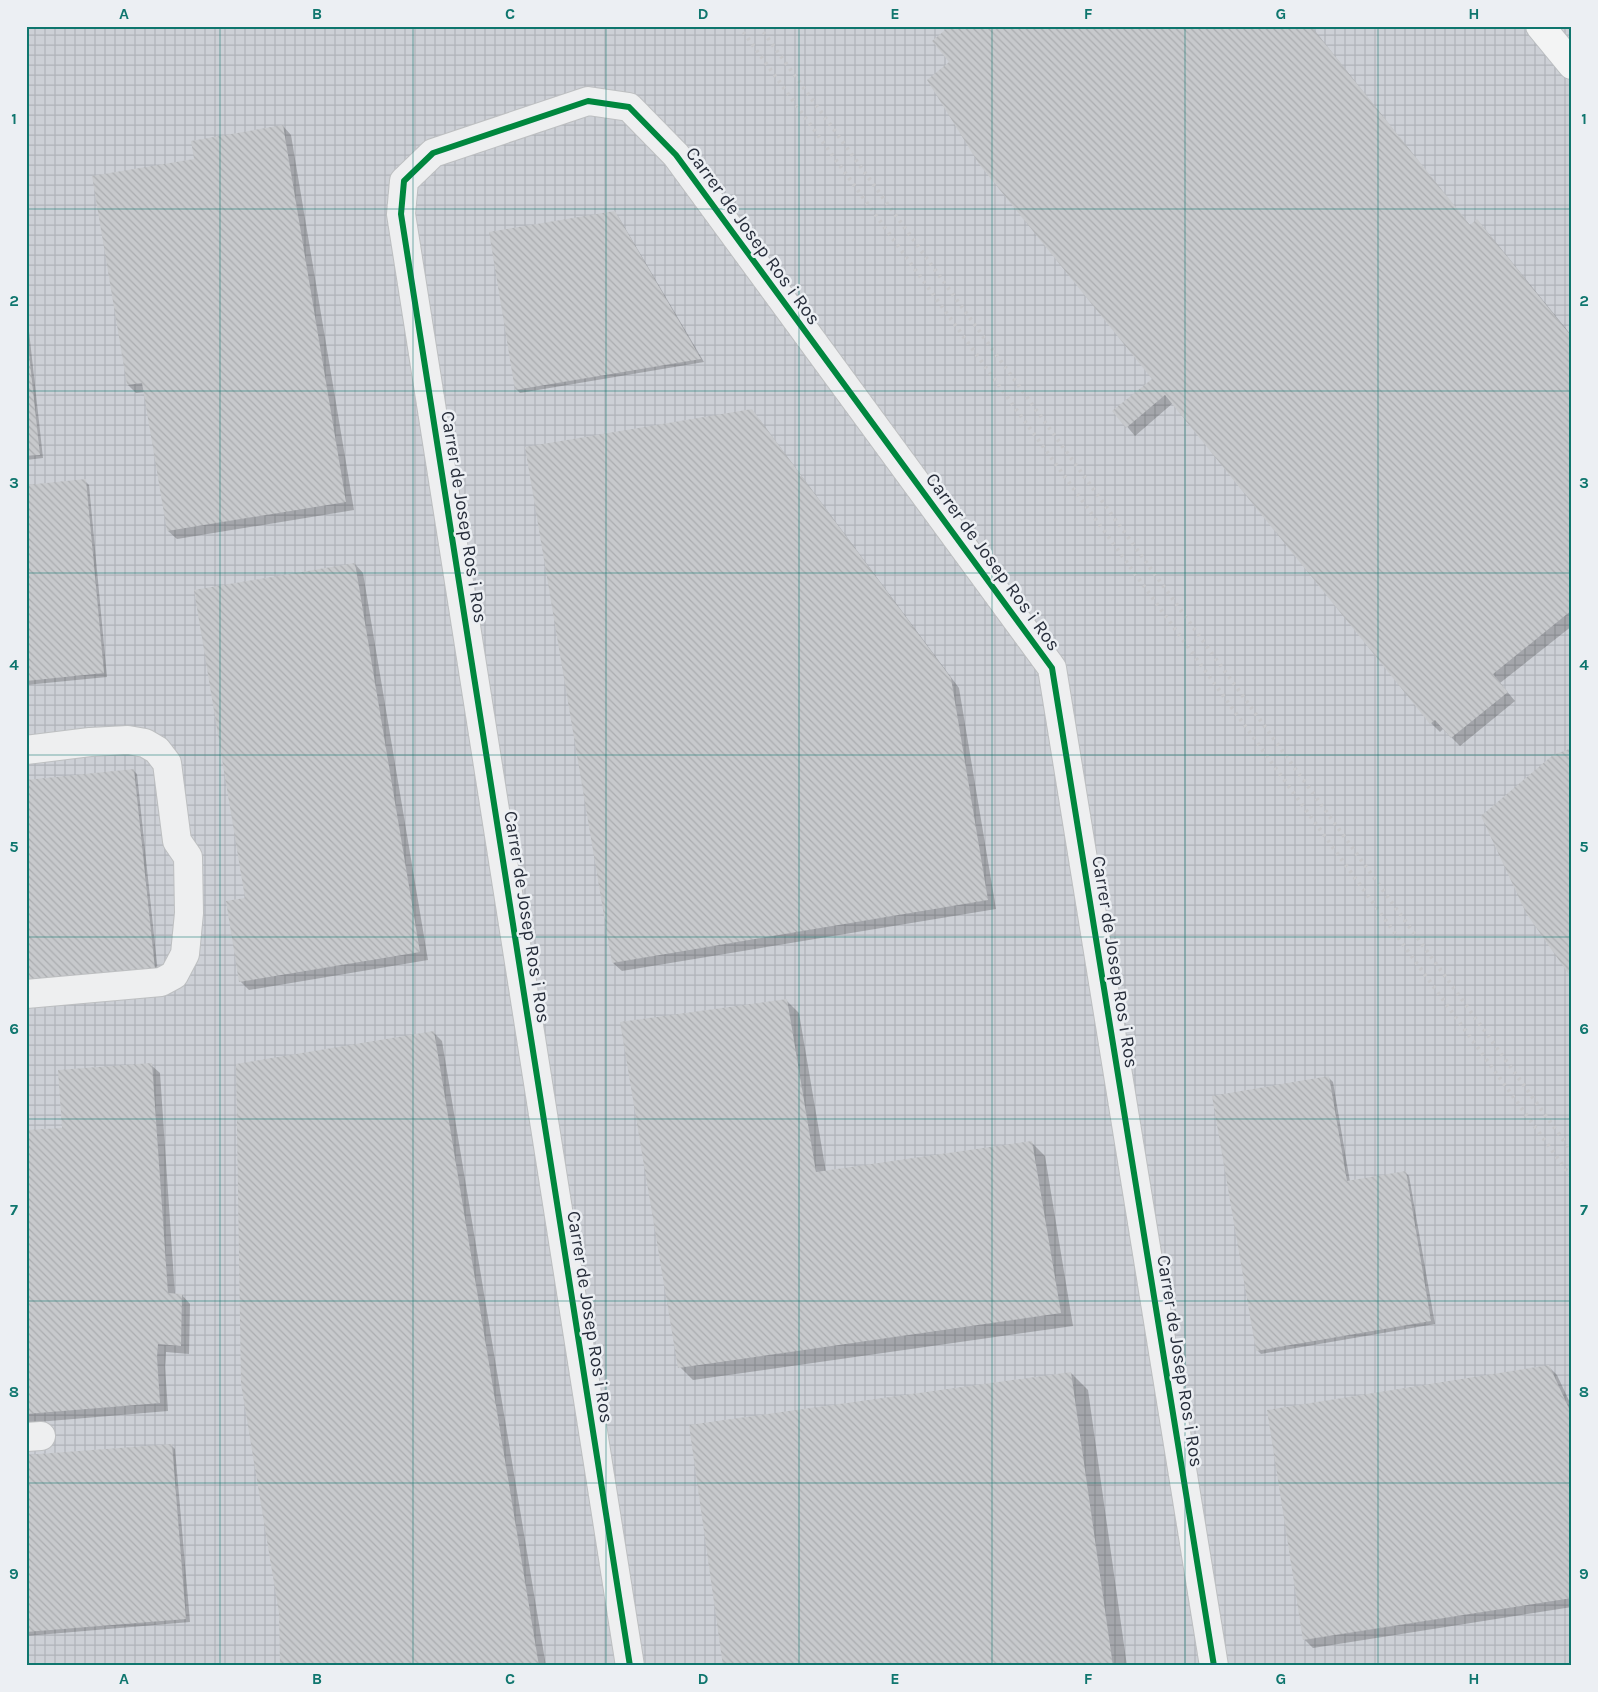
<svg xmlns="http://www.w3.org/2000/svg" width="1598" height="1692" font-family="Karla,sans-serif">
<defs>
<pattern id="industrial-grid" width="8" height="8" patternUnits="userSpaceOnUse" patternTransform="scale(1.25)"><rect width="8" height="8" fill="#cdd0d6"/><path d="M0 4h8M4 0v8" fill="none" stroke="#b0b3b9"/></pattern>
<pattern id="building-back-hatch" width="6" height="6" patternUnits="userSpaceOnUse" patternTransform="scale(1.25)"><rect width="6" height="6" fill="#c7c9cc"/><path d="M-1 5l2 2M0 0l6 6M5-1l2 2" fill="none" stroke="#abadb0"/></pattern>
</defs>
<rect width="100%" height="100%" fill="#dfe1e3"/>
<path fill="url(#industrial-grid)" d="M26,26h1546v1640h-1546z"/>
<path fill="#0003" d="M1311,26l159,200 7,-6 8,9 87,107v290l-72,57 15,18 -55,45 -17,-17 -3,3 -9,-9 -258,-320 -38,33 -21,-25 40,-32z
M283,126l8,9 63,375 -177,29 -9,-8 -23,-139 -9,1 -8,-8 68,-225z
M614,212l4,4 86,146 -184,31 -4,-4z
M26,304l17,154 -17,2z
M751,411l9,9 199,268 37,221 -374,62 -9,-8z
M85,481l4,4 18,192 -81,8v-199z
M355,564l8,9 65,387 -179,30 -9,-9 7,-82z
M133,770l4,4 21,199 -132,13z
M786,1000l13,13 27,159 206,-29 13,13 28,170 -380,54 -13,-13z
M433,1032l9,9 104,625h-264z
M151,1065l9,8 15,222h7l8,9 -1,50 -23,-2 -1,15 3,44 -142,12v-292l37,-2z
M1329,1078l4,4 17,100 55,-10 4,4 26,148 -174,30 -4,-4z
M1549,1367l8,8 15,32v200l-259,41 -9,-9z
M1071,1373l17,17 39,276h-402z
M171,1445l4,4 15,173 -164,14v-180z"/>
<path fill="url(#building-back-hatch)" d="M950,26h361l159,199 7,-6 95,118v273l-79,64 15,18 -57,46 -16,-18 -5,4 -265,-329 -39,33 -14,-17 40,-32 -173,-215 -52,-84 22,-18 -17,-21z
M283,125l63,377 -179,29 -25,-148 -15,2 -35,-209 102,-17 -3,-18z
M615,211l86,148 -186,31 -26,-158z
M26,344h2l12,111 -14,1z
M752,409l199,269 37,222 -376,63 -87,-516z
M86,479l18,194 -78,8v-196z
M355,563l65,389 -181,30 -13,-81 19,-3 -51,-308z
M1572,748v231l-46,-66 -45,-97 72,-61z
M134,769l21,200 -129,13v-202z
M787,999l29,173 216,-31 29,172 -383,55 -58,-346z
M434,1031l105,635h-259l-1,-53 -38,-229 -5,-320z
M152,1063l16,230 14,1 -1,52 -23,-2 -1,13 3,46 -134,11v-284l36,-2 -4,-58z
M1329,1076l18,105 59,-10 25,150 -175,30 -44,-255z
M1549,1365l23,50v183l-269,42 -36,-230z
M1071,1372l42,294h-390l-34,-241z
M172,1444l14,175 -160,13v-177z"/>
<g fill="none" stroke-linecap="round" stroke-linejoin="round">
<g stroke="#bdbfc1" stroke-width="30">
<path id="minor" d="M26,750l64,-8 38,-2 17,3 12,7 10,13 10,78 11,16 1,56 -4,41 -11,21 -13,7 -135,12
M26,1437l15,-1
M630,1666l-229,-1452 3,-33 29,-28 155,-52 41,6 47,48 376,513 162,998"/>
</g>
<g stroke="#bbbec1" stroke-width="30">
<path id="major" d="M1540,26l32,39"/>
</g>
<use href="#minor" stroke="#eeeff0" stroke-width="28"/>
<use href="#major" stroke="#f3f4f4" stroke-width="28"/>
<path stroke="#c7c8cb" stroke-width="4" stroke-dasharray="2.5 5" stroke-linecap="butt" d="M739,26l833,1152
M759,26l813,1126"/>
<g stroke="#eceff3" stroke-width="9">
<path id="cycleway" d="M630,1666l-229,-1452 3,-33 29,-28 155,-52 41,6 47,48 376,513 162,998"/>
</g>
<use href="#cycleway" stroke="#00873e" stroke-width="6"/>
</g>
<path fill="none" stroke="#0f766e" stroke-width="1" stroke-opacity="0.55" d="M220,26v1640M413,26v1640M606,26v1640M799,26v1640M992,26v1640M1185,26v1640M1378,26v1640M26,209h1546M26,391h1546M26,573h1546M26,755h1546M26,937h1546M26,1119h1546M26,1301h1546M26,1483h1546"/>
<g text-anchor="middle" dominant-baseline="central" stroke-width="5" stroke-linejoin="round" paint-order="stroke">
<g font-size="19" fill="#282e3b" stroke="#eceff3">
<text transform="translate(753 236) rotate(54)">Carrer de Josep Ros i Ros</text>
<text transform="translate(464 517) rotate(81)">Carrer de Josep Ros i Ros</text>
<text transform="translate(993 562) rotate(54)">Carrer de Josep Ros i Ros</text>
<text transform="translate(527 917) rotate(81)">Carrer de Josep Ros i Ros</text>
<text transform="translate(1115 962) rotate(81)">Carrer de Josep Ros i Ros</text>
<text transform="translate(590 1317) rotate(81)">Carrer de Josep Ros i Ros</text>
<text transform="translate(1180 1361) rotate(81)">Carrer de Josep Ros i Ros</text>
</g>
</g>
<rect width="1598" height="1692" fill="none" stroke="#eceff3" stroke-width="55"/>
<rect x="28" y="28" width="1542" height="1636" fill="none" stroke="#0f766e" stroke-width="2"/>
<g font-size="16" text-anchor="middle" font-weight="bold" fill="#0f766e">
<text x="124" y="19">A</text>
<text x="317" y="19">B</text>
<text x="510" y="19">C</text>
<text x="703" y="19">D</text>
<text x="895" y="19">E</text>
<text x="1088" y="19">F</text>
<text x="1281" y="19">G</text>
<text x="1474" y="19">H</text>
<text x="14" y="124">1</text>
<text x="1584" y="124">1</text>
<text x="14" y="306">2</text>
<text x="1584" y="306">2</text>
<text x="14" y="488">3</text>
<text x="1584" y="488">3</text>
<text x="14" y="670">4</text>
<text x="1584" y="670">4</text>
<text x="14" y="852">5</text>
<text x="1584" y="852">5</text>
<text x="14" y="1034">6</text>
<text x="1584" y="1034">6</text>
<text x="14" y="1215">7</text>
<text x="1584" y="1215">7</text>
<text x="14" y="1397">8</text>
<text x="1584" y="1397">8</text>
<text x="14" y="1579">9</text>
<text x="1584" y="1579">9</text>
<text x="124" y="1684">A</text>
<text x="317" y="1684">B</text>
<text x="510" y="1684">C</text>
<text x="703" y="1684">D</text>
<text x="895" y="1684">E</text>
<text x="1088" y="1684">F</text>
<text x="1281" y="1684">G</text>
<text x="1474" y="1684">H</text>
</g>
</svg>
